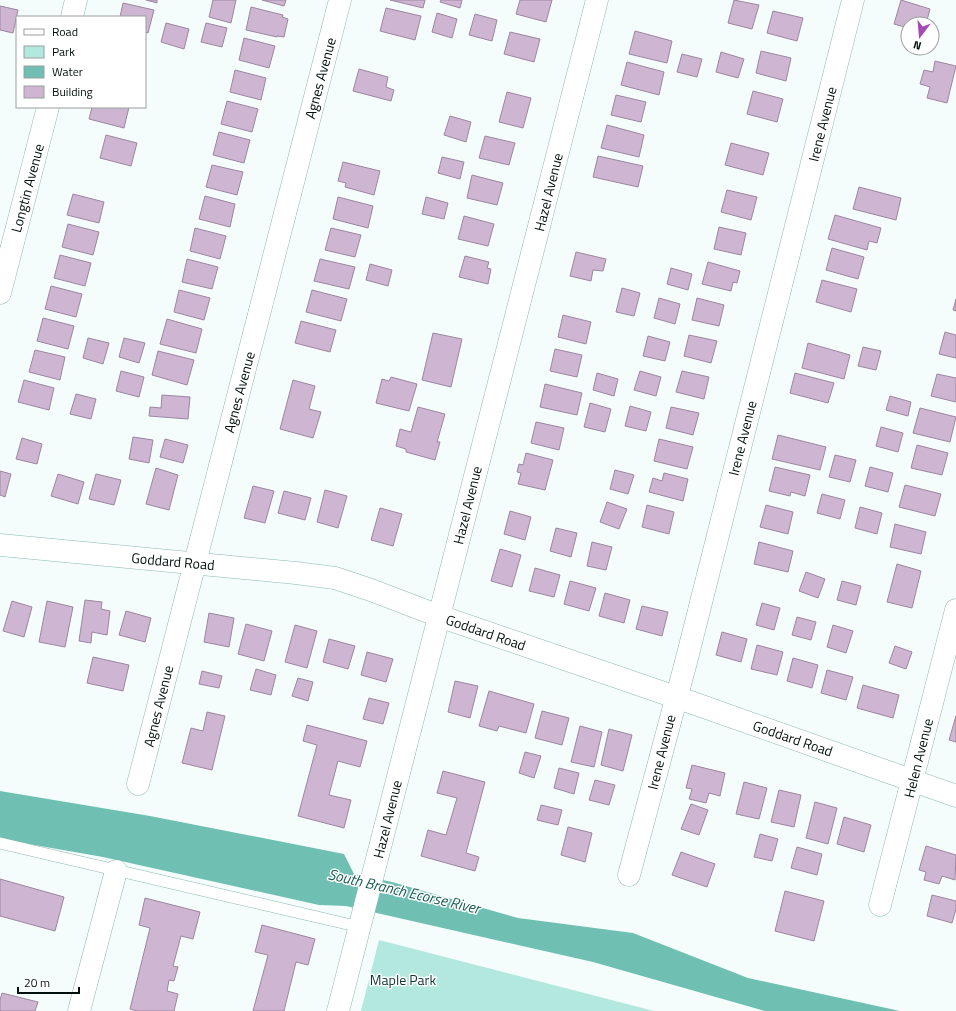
<svg xmlns="http://www.w3.org/2000/svg" width="956" height="1011" font-family="'Titillium Web',sans-serif">
<rect width="100%" height="100%" fill="#f4fdfb"/>
<path fill="#b3e8de" d="M379,940l275,71h-293z"/>
<path fill="#6fbfb2" d="M0,791l150,25 194,38 10,20 38,8 126,36 115,15 115,45 152,33h-135l-172,-49 -247,-56 -27,-1 -216,-48 -103,-18z"/>
<path fill="#ceb6d2" stroke="#9c85a0" d="M146,0h11v3z
M213,0h23l-5,23 -22,-6z
M262,0h24l-2,6z
M390,0h35l-2,8z
M441,0h21l-2,8 -20,-6z
M520,0h32l-6,22 -30,-8z
M734,0l25,5 -7,24 -24,-6z
M901,0l29,9 -4,15h-18v4l-14,-4z
M123,3l31,7 -6,23 -3,-1v-15h-25z
M0,6l18,4 -5,23 -13,-3z
M251,7l32,8 -1,2 6,2 -4,18 -7,-1v1l-31,-7z
M386,8l35,8 -6,24 -35,-9z
M773,11l30,7 -6,23 -30,-8z
M437,13l20,6 -5,19 -20,-6z
M475,14l22,6 -5,21 -23,-6z
M166,23l23,6 -5,20 -23,-7z
M206,23l21,5 -5,19 -21,-5z
M635,31l37,10 -5,22 -38,-9z
M510,32l30,7 -6,23 -30,-8z
M244,38l31,8 -6,22 -30,-8z
M761,51l30,7 -5,23 -30,-8z
M721,52l23,7 -6,19 -22,-6z
M682,54l20,5 -5,18 -20,-5z
M935,61l21,5 -9,37 -20,-5 3,-11 -10,-3 4,-14 9,2z
M627,62l37,10 -5,23 -38,-10z
M359,69l29,8 -2,10 8,3 -3,11 -38,-10z
M235,70l31,8 -5,22 -31,-8z
M753,91l30,8 -6,23 -30,-8z
M507,92l24,6 -8,30 -24,-6z
M616,95l30,7 -5,20 -30,-7z
M227,101l31,8 -6,23 -31,-8z
M92,107h37l-5,21 -35,-9z
M450,116l21,6 -5,20 -22,-7z
M607,125l37,10 -5,22 -38,-9z
M219,132l31,8 -6,23 -31,-8z
M106,135l31,8 -6,23 -31,-8z
M485,136l30,7 -6,22 -30,-7z
M731,143l38,10 -6,22 -38,-10z
M598,156l45,10 -5,21 -45,-10z
M442,157l22,5 -4,17 -22,-6z
M343,162l37,9 -6,24 -29,-8 1,-4 -8,-2z
M212,165l31,7 -6,23 -31,-8z
M472,175l31,8 -6,22 -30,-7z
M859,187l42,11 -5,22 -43,-11z
M727,190l30,7 -6,23 -30,-8z
M73,194l31,8 -5,21 -32,-8z
M205,196l30,8 -5,23 -31,-8z
M338,197l35,9 -5,22 -35,-9z
M426,197l22,6 -4,16 -22,-5z
M835,215l46,13 -4,15 -8,-2 -2,9 -39,-11z
M464,216l30,8 -6,22 -30,-7z
M68,224l31,8 -6,23 -31,-8z
M719,227l27,6 -5,22 -27,-6z
M195,228l31,8 -6,23 -30,-8z
M331,228l30,7 -6,22 -30,-7z
M832,248l32,9 -6,22 -32,-9z
M576,252l30,7 -3,12 -10,-1 -2,11 -21,-5z
M60,255l31,8 -6,23 -31,-8z
M465,256l24,6 -2,6 4,1 -3,15 -29,-7z
M187,259l31,8 -6,22 -30,-7z
M320,259l35,8 -6,22 -35,-8z
M708,262l32,9 -3,12 -4,-1 -2,9 -29,-7z
M370,264l22,6 -4,16 -22,-6z
M671,268l21,6 -4,16 -21,-6z
M822,280l35,9 -6,23 -35,-10z
M51,286l31,8 -6,23 -31,-8z
M622,288l18,5 -6,23 -18,-4z
M179,290l31,8 -6,22 -30,-8z
M312,290l35,9 -6,22 -35,-9z
M659,298l21,6 -5,20 -21,-6z
M697,298l27,7 -5,21 -27,-6z
M956,299v12l-3,-1z
M563,315l28,7 -5,22 -28,-7z
M43,318l31,8 -6,23 -31,-8z
M167,319l35,10 -6,24 -36,-9z
M301,321l35,9 -6,22 -35,-9z
M945,332l11,3v23l-17,-4z
M433,333l29,6 -11,48 -29,-7z
M689,335l28,6 -6,22 -27,-7z
M648,336l22,6 -5,19 -22,-5z
M88,338l21,5 -6,21 -20,-6z
M124,338l21,5 -6,20 -20,-6z
M808,343l42,12 -6,24 -42,-11z
M863,347l18,4 -5,19 -18,-4z
M555,349l27,6 -5,22 -27,-6z
M35,350l30,7 -5,23 -31,-8z
M158,351l36,9 -7,25 -35,-10z
M121,371l23,6 -5,20 -23,-6z
M640,371l21,6 -5,19 -22,-6z
M682,371l27,6 -5,22 -28,-7z
M597,373l21,6 -4,17 -21,-6z
M795,373l39,10 -6,20 -38,-10z
M937,374l19,4v24l-25,-6z
M391,377l26,7 -8,27 -33,-8 6,-24 7,2z
M24,380l30,8 -5,22 -31,-8z
M293,380l22,6 -6,23 12,3 -8,26 -33,-9z
M545,384l37,9 -5,22 -37,-8z
M76,394l20,5 -5,20 -21,-5z
M162,395l28,2 -2,22 -39,-3 1,-9 11,1z
M890,396l21,6 -3,14 -22,-6z
M590,403l21,6 -6,23 -21,-5z
M630,406l21,6 -5,19 -21,-5z
M418,407l27,7 -8,28h3l-5,18 -29,-8v-3l-10,-3 4,-17 11,3z
M671,407l28,6 -6,22 -27,-7z
M920,408l36,9 -6,25 -37,-9z
M536,422l28,6 -5,22 -28,-7z
M881,427l22,6 -5,19 -22,-6z
M778,435l48,12 -6,23 -48,-11z
M133,437l20,3 -4,23 -20,-4z
M22,438l20,6 -5,20 -21,-5z
M165,439l23,6 -5,18 -23,-6z
M659,439l34,8 -6,22 -33,-8z
M917,445l31,8 -6,22 -31,-7z
M526,453l27,7 -8,30 -27,-6 3,-11 -4,-1 2,-8 4,1z
M835,455l21,5 -6,22 -21,-5z
M775,467l35,8 -5,21 -14,-4 -1,4 -21,-5z
M870,467l23,6 -5,19 -23,-6z
M156,468l22,7 -9,35 -23,-6z
M615,470l19,5 -6,19 -18,-5z
M0,471l11,3 -6,23 -5,-2z
M664,473l24,6 -5,22 -34,-9 4,-14 9,3z
M58,474l26,8 -6,22 -27,-8z
M96,474l25,6 -7,25 -25,-6z
M905,485l36,9 -6,22 -36,-9z
M253,486l21,5 -9,32 -21,-5z
M325,490l22,6 -9,32 -21,-6z
M284,491l27,7 -6,22 -27,-7z
M822,494l23,6 -5,19 -23,-6z
M607,502l20,7 -8,20 -19,-7z
M647,505l27,7 -5,22 -27,-7z
M766,505l27,7 -5,22 -28,-7z
M860,507l22,6 -5,21 -22,-6z
M380,508l22,6 -9,32 -22,-6z
M510,511l21,6 -6,23 -21,-6z
M895,524l31,8 -5,22 -31,-7z
M556,528l21,5 -6,24 -21,-6z
M592,542l20,5 -6,23 -19,-4z
M759,542l34,9 -5,21 -34,-8z
M500,549l21,6 -9,32 -21,-6z
M897,564l24,7 -9,37 -25,-6z
M535,568l25,7 -6,22 -25,-6z
M806,572l19,7 -7,19 -19,-7z
M570,581l26,7 -7,23 -25,-7z
M842,581l19,5 -5,19 -19,-5z
M605,593l25,7 -6,23 -25,-7z
M85,600l17,2 -1,7 9,2 -3,24 -15,-3 -1,11 -12,-2z
M12,601l20,6 -8,30 -21,-6z
M47,601l26,6 -8,40 -26,-5z
M762,603l18,5 -6,22 -18,-5z
M642,606l26,6 -6,24 -26,-7z
M126,611l25,7 -6,24 -26,-7z
M209,613l25,5 -5,29 -25,-5z
M797,617l19,5 -5,18 -19,-5z
M246,624l26,7 -8,30 -26,-7z
M295,625l22,6 -10,37 -22,-6z
M833,625l20,6 -7,22 -19,-6z
M722,632l25,7 -6,23 -25,-7z
M329,639l26,7 -7,23 -25,-7z
M757,645l26,7 -6,23 -26,-6z
M895,646l17,6 -6,17 -17,-6z
M367,652l26,7 -7,23 -25,-7z
M93,657l36,8 -6,26 -36,-8z
M793,658l25,7 -6,23 -25,-7z
M256,669l20,6 -5,20 -21,-5z
M827,670l26,7 -7,23 -25,-7z
M202,671l20,5 -3,12 -20,-4z
M298,678l15,4 -5,19 -16,-5z
M455,681l23,5 -8,32 -22,-6z
M863,685l36,10 -6,23 -36,-10z
M489,691l45,13 -8,29 -27,-7 -2,5 -18,-5z
M369,698l20,5 -6,21 -20,-5z
M542,711l27,7 -7,27 -27,-7z
M207,712l18,4 -13,54 -30,-7 9,-35 12,3z
M956,716v26l-7,-2z
M307,725l60,16 -7,26 -22,-6 -9,34 22,5 -7,28 -46,-12 19,-71 -14,-4z
M580,726l22,6 -8,35 -23,-5z
M609,729l23,6 -9,36 -22,-6z
M525,752l16,4 -7,22 -15,-5z
M692,765l33,8 -5,23 -11,-3 -3,10 -17,-4 3,-10 -6,-1z
M559,768l20,5 -5,21 -20,-6z
M443,771l42,11 -19,71 13,4 -4,14 -54,-15 7,-26 18,5 11,-37 -20,-5z
M595,780l20,5 -6,20 -20,-5z
M744,782l23,6 -8,31 -23,-5z
M779,790l22,5 -7,32 -23,-5z
M815,802l22,6 -9,36 -22,-6z
M691,804l17,6 -9,25 -18,-6z
M541,805l21,5 -4,15 -21,-5z
M844,817l27,8 -7,27 -27,-8z
M568,827l24,6 -7,29 -24,-7z
M760,834l18,5 -6,22 -18,-4z
M926,846l30,9 -1,25 -13,-4 -3,8 -15,-4 2,-8 -7,-2z
M797,847l25,7 -5,21 -26,-7z
M681,852l34,12 -8,23 -35,-12z
M0,879l64,18 -9,34 -55,-15z
M785,891l39,10 -10,40 -39,-10z
M932,895l24,6v8l-4,14 -25,-7z
M145,898l55,14 -7,27 -12,-3 -8,30 5,1 -4,14 -5,-1 -2,11 11,3 -4,17h-37l-7,-2 20,-81 -11,-3z
M262,925l53,14 -7,26 -12,-3 -12,49h-31l15,-56 -13,-3z
M2,993l36,9 -3,9h-35v-11z"/>
<g fill="none" stroke-linecap="round" stroke-linejoin="round">
<g stroke="#8db8b0" stroke-width="12">
<path id="lane" d="M0,843l360,84"/>
</g>
<g stroke="#8db8b0" stroke-width="23">
<path id="street" d="M72,17l4,-17
M0,293l48,-186
M138,784l202,-784
M629,875l57,-213 167,-662
M880,905l76,-295
M79,1011l37,-140
M338,1011l259,-1011"/>
</g>
<g stroke="#8db8b0" stroke-width="23">
<path id="secondary" d="M0,545l296,28 39,5 36,12 68,26 254,87 263,93"/>
</g>
<use href="#lane" stroke="#fff" stroke-width="11"/>
<use href="#street" stroke="#fff" stroke-width="22"/>
<use href="#secondary" stroke="#fff" stroke-width="22"/>
</g>
<g text-anchor="middle" dominant-baseline="central" stroke-width="3" stroke-linejoin="round" paint-order="stroke">
<g font-size="14" fill="#02100d" stroke="#fff">
<text transform="translate(320 78) rotate(-75)">Agnes Avenue</text>
<text transform="translate(822 124) rotate(-76)">Irene Avenue</text>
<text transform="translate(27 188) rotate(-75)">Longtin Avenue</text>
<text transform="translate(548 192) rotate(-76)">Hazel Avenue</text>
<text transform="translate(239 392) rotate(-75)">Agnes Avenue</text>
<text transform="translate(742 438) rotate(-76)">Irene Avenue</text>
<text transform="translate(467 505) rotate(-76)">Hazel Avenue</text>
<text transform="translate(173 561) rotate(5)">Goddard Road</text>
<text transform="translate(486 632) rotate(19)">Goddard Road</text>
<text transform="translate(158 706) rotate(-76)">Agnes Avenue</text>
<text transform="translate(793 738) rotate(19)">Goddard Road</text>
<text transform="translate(661 752) rotate(-76)">Irene Avenue</text>
<text transform="translate(918 758) rotate(-76)">Helen Avenue</text>
<text transform="translate(387 819) rotate(-76)">Hazel Avenue</text>
</g>
<g font-size="14" fill="#0f3630" stroke="#fff">
<text x="403" y="979">Maple Park</text>
</g>
<g font-size="15" font-style="italic" fill="#165a51" stroke="#fff">
<text transform="translate(404 891) rotate(13)">South Branch Ecorse River</text>
</g>
</g>
<rect x="16" y="16" width="130" height="92" fill="#ffffff" stroke="#9a9f9e"/>
<rect x="24" y="29" width="20" height="6" fill="#ffffff" stroke="#9a9f9e"/>
<text x="52" y="36" font-size="12" fill="#02100d">Road</text>
<rect x="24" y="46" width="20" height="12" fill="#b3e8de" stroke="#9a9f9e"/>
<text x="52" y="56" font-size="12" fill="#02100d">Park</text>
<rect x="24" y="66" width="20" height="12" fill="#6fbfb2" stroke="#9a9f9e"/>
<text x="52" y="76" font-size="12" fill="#02100d">Water</text>
<rect x="24" y="86" width="20" height="12" fill="#ceb6d2" stroke="#9a9f9e"/>
<text x="52" y="96" font-size="12" fill="#02100d">Building</text>
<g transform="translate(920 36) rotate(196)"><circle r="19" fill="#ffffff" stroke="#9a9f9e"/>
<path d="M0-3L7 15L0 10L-7 15Z" fill="#a54ab5"/>
<text y="-6" font-size="11" font-weight="bold" text-anchor="middle" fill="#02100d">N</text>
</g>
<path d="M18 987v6h61v-6" fill="none" stroke="#02100d" stroke-width="2"/>
<text x="24" y="987" font-size="12" fill="#02100d" stroke="#ffffff" stroke-width="3" paint-order="stroke">20 m</text>
</svg>
